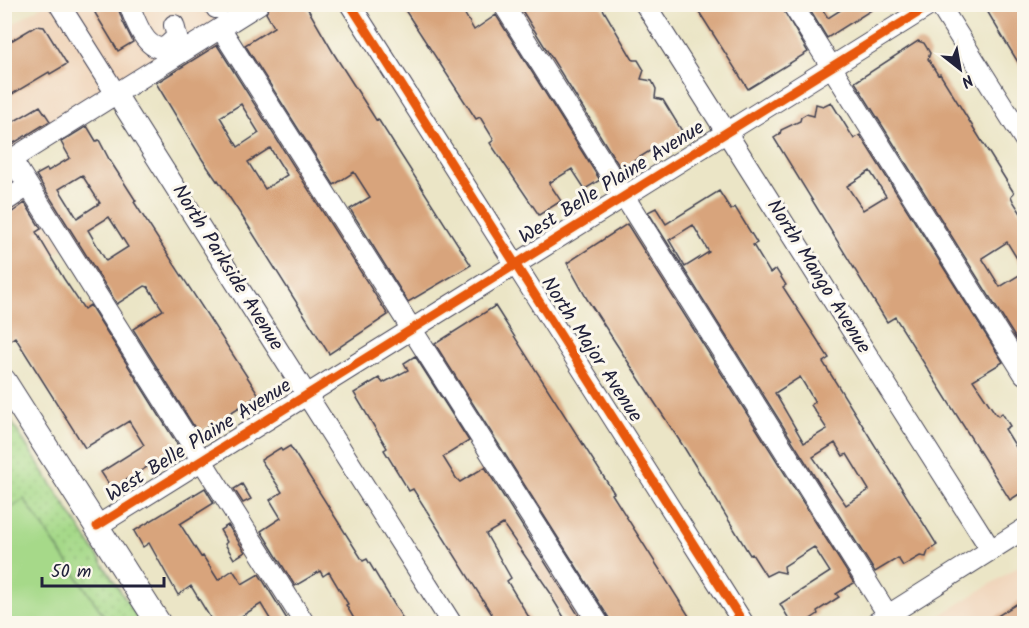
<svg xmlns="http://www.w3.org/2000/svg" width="1029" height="628" font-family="Kalam,sans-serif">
<defs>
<pattern id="park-dots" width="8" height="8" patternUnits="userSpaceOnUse" patternTransform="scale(1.5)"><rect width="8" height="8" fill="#a6d989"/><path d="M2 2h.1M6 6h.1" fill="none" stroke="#8fba77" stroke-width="1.8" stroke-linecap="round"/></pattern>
</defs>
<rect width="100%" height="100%" fill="#fbf7ec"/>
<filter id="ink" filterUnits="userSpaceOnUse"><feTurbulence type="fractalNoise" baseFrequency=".0167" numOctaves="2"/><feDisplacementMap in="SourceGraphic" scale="12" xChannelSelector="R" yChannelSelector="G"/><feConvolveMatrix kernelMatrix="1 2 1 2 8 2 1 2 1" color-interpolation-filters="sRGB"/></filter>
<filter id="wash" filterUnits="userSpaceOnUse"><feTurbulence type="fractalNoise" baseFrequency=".008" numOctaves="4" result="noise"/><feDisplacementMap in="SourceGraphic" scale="24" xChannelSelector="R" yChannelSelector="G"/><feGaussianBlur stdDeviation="1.35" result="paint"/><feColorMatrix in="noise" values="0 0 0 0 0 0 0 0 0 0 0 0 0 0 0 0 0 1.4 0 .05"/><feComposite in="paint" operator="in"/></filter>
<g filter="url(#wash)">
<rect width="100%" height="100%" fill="#ebe5c6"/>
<path fill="#f0d6bc" d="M43,5h212l-246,154 55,89 -59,37v-256z
M1024,563v60h-96z"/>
<path fill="url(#park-dots)" stroke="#647e62" stroke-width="1.5" d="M5,412l136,211h-136z"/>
<path fill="#a6d989" stroke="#647e62" stroke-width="1.5" d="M24,499l85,124h-104v-110z"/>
<g id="blocks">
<path fill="#d8a47c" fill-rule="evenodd" d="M108,4l9,1 6,17 10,20 -15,9 -23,-38z
M271,4h34l29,50 42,66 2,-1 93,146 -63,37 -58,-93 20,-12 -16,-25 -20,13 -89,-140 29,-18 -8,-14z
M401,4h58l15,26 22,-15 104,165 -15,9 -13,-20 -23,14 12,18 -22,14 -49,-72 4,-3 -14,-23 -4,2z
M518,4h82l33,56h5l6,10 -3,9 11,2 4,8 -1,9 8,2 19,31 -61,38z
M694,4h86l28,48 -60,37z
M806,4h13l9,14 22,-14h31l-54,34z
M983,4h41v68l-25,-41z
M36,26l8,1 23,37 -17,10 -1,-2 -45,27v-54z
M918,41l6,2 6,10 -2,6 10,16 2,-1 74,119 -3,3 2,5 11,17v52l-17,-28 -25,16 18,29 24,-15 -1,78 -168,-268z
M217,45l171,270 -59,39 -82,-130 -29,-44 -1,1 -15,-22 -46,-76zM241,104l18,29 -21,14 -18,-30zM270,148l17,27 -22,14 -17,-27z
M831,102l23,37 6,-4 143,227 -30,18 22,33 3,3 4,-3 8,13 -5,3 19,31v31l-14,9 -115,-183 -8,5 -113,-184 6,-4 1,-4 19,-9 1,-4 5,-3 8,2 2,-12 7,2zM870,171l16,25 -23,14 -16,-24z
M40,106l10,15 -46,28v-19l8,-5 -1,-2z
M87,126l9,15 3,-1 10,19 27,42 -2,1 125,193 -61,38 -65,-104 30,-19 -15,-23 -3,-1 -28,18 -81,-129 11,-6 1,2 22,-13 -9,-16zM82,175l18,28 -23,15 -18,-29zM109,217l19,30 -22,14 -18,-31z
M719,191l12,19 4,-3 22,36 -4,2 17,28 6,-4 10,16 -3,2 46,71 -6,4 114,183 -9,6 -2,6 -6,-1 -17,10 -5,-8 -23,14 -227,-360 8,-4 10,16zM693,225l16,27 -24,15 -16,-27zM800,377l15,25 -4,3 16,24 -23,14 -29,-50zM835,443l8,13 4,-2 22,36 -23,15 -33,-48z
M25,203l16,26 -5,3 28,47 20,30 6,-4 89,142 -67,42 -11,-17 43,-27 -15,-24 -44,27 -70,-111 -6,4 -5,-7v-116z
M627,224l227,359 -18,11 3,3 -22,14 1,3 -15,10h-11l-12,-20 50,-32 -16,-25 -30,19 1,7 -9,-2 -10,5 -14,-22 -2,1 -65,-106 -98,-150 -20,-36z
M495,306l119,187 -2,1 82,130h-83l-2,-6 -174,-274z
M415,356l54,85 -26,16 13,21 4,4 25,-15 99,157h-16l-17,-28 1,-1 -49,-71 -17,10 25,44 -4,3 26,43h-35l-85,-135 -4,2 -25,-41 3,-2 -33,-55 25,-15 4,5 25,-13 -4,-7z
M290,446l73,115 4,-2 39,65h-49l-11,-19 2,-1 -19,-32 -6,4 -3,-5 -25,15 -34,-55 20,-13 -11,-18 12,-8 -21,-32 19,-12 2,3z
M242,484l9,15 -8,4 -9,-14z
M205,488l9,15 -34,21 21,33 2,-1 15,24 15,-10 9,14 17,-10 31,50h-17l-12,-20 -32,20h-15l-23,-38 -13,9 -29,-52 -6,4 -9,-16z
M228,525l17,27 -11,7 -9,-15 2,-2 -7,-12z
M1024,599v25h-39z"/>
</g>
</g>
<g filter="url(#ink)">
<use href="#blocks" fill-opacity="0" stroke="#403f50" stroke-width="1.5"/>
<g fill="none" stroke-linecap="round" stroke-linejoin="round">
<g stroke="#403f50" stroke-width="22">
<path id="minor" d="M59,4l393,620
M129,4c5,14 17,49 36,43 4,-2 8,-7 12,-10l-3,-12
M214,4l2,4 5,-4
M350,4l394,620
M503,4l385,611
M645,4l346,546
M792,4l232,370
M939,4l85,135
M221,29l378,595
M12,160l293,464
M4,164l255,-160
M4,202l24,-16
M97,526l835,-522
M874,624l150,-95"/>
</g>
<g stroke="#403f50" stroke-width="26">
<path id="major" d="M4,381l155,243"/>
</g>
<use href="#minor" stroke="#fff" stroke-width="20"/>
<use href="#major" stroke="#fff" stroke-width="24"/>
<g stroke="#fbf7ec" stroke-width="13">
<path id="cycleway" d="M350,4l394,620
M97,526l835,-522"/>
</g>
<use href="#cycleway" stroke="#e8590c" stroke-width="9"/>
</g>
</g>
<g text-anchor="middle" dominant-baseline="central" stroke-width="6" stroke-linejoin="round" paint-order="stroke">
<g font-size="20" fill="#22223b" stroke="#fbf7ec">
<text transform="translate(612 183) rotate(-32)">West Belle Plaine Avenue</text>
<text transform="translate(227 268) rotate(58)">North Parkside Avenue</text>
<text transform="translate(818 277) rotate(58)">North Mango Avenue</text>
<text transform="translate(591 350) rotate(57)">North Major Avenue</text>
<text transform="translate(199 441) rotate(-32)">West Belle Plaine Avenue</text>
</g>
</g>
<rect width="1029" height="628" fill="none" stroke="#fbf7ec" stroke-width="24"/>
<g transform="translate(960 69) rotate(149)" stroke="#fbf7ec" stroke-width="4.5" paint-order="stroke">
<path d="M0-4.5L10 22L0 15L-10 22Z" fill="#22223b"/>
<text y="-9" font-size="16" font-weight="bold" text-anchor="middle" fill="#22223b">N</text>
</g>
<path d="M42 577v9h122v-9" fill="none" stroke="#22223b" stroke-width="3"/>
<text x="51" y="577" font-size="18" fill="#22223b" stroke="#fbf7ec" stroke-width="4.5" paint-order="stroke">50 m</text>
</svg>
